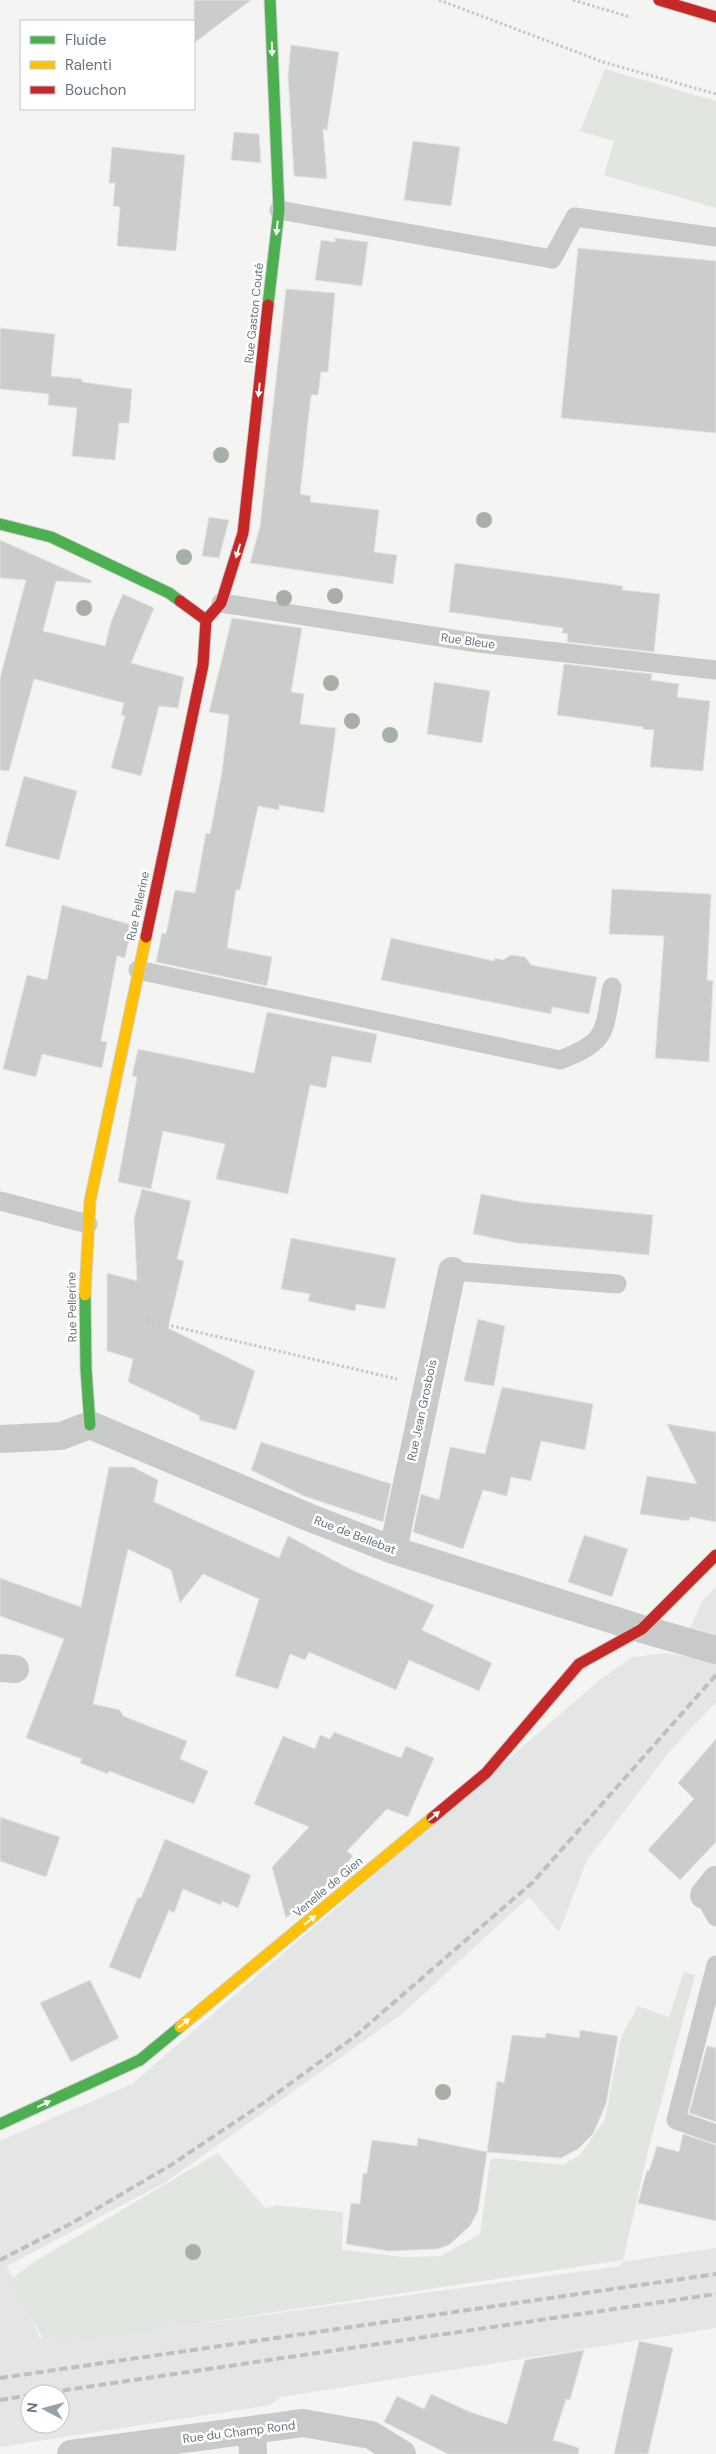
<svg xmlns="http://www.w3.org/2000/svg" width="716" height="2454" font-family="'DM Sans',sans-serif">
<rect width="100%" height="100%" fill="#f4f4f2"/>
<path fill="#e4e5e5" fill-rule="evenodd" d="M716,1586v116l-46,49 -83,109 -28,72 -30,-35 -126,116 -237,169 -159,84 33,72 40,2 541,-74v-4l95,-14v80l-435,69 -11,8 -270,42v-306l132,-57 469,-405 31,-22 34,-4 18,3 18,-26 -12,-2 12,-26zM30,2394h30v30h-30z"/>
<path fill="#e2e6e0" d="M605,69l111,32v107l-112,-33 10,-34 -34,-10z
M684,1972l11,3 -46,172 -26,113 -561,84 -18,-4 -35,-59 25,-19 184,-109 48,56 9,-4 68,7 -1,38 63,7 35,-1 40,-22 10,-73 4,-3 68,7 18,-10 25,-36 16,-82 17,-31 31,11z"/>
<path fill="#cbcccc" stroke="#e3e3e2" d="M194,0h57l-57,43z
M291,45l48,7 -12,78 -4,-1 4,50 -33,-3 -6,-101z
M234,132l25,2 2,29 -30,-3z
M413,141l47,6 -9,59 -47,-6z
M112,147l73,8 -9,96 -59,-5 3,-39 -7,-1 2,-23h-6z
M335,238l33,4 -6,44 -47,-6 6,-40 14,2z
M578,248l138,13v172l-155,-15z
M286,289l49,4 -7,79h-7l-3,23h-7l-11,99 11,2 -1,6 69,8 -5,42 23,3 -4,29 -143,-21 10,-37z
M0,328l55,6 -4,42 31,3v3l50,7 -3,34h-10l-4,37 -43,-4 5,-48 -29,-3 1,-11 -49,-5z
M209,517l20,3 -10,38 -17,-2z
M0,540l92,41 -1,2 -35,-2 -13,50 62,15 6,-24 12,-28 31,14 -23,55 53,14 -6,31 -19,-2 -18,70 -30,-8 14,-52 -4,-1 3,-12 -90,-24 -25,92 -9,-1v-92l26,-98 -26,-2z
M455,563l168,23 -1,4 38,4 -6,58 -87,-10 1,-8 -6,-1 1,-5 -114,-16z
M232,618l70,10 -11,64 13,2 -4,30 36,4 -12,85 -45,-8v5l-21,-4 -18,84h-4l-9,58 45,9 -5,29 -111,-24 6,-29 4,1 9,-44 20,3 11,-60 4,1 12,-62 7,-57 -20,-3z
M564,664l88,10 -1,6 28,4 -2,13 33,4 -7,70 -53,-4 4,-37 -11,-1v-2l-86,-12z
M434,682l56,9 -8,52 -55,-9z
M24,776l53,15 -18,69 -54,-14z
M612,889l99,5 -4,86 6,1 -4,81 -54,-4 9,-122 -55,-2z
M62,905l70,20 -7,33 -8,-2 -16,85 6,1 -5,26 -60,-14 -6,23 -33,-8 24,-94 20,5z
M391,938l103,23 1,-3 8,2 8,-5 14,2 6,8 66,12 -8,37 -37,-7 -1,7 -170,-34z
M267,1012l110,22 -6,29 -39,-7 -6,32 -16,-3 -22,109 -72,-15 9,-35 -62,-13 -12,58 -33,-7 19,-105 -5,-1 6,-27 116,24z
M142,1189l49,12 -14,58 7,2 -16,67 87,43 -19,59 -37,-10 1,-4 -72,-34 5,-23 -26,-8v-78l30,8 -3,-62z
M481,1194l42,8 130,13 -4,40 -132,-12 -44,-9z
M291,1238l105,20 -11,51 -29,-5 -1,7 -47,-10 2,-7 -29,-5z
M478,1319l27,7 -11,60 -30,-5z
M502,1387l91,17 -8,46 -44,-9 -10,40 -20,-4 -4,19 -24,-6 -20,59 -50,-17 8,-38 18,6 11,-53 35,7z
M667,1424l49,8v90l-26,-5 -1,4 -49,-7 7,-38 50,8z
M261,1442l130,42 -8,38 -79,-26 -53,-26z
M109,1467h24l25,13 -4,22 125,56 9,-22 64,34 82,35 -12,25 70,33 -13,28 -70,-31 -13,30 -87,-38 -4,8 -15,-6 -12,35 -43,-13 24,-77 -56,-25 -23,29 -9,-33 -43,-21 -35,155 27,6 3,6 64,25 -7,18 28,12 -14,33 -85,-33 -1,3 -28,-11 2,-4 -56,-21 38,-99 -64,-23v-38l81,29z
M584,1535l44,14 -16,48 -44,-15z
M334,1732l67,26 5,-12 28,12 -26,59 -21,-8 -40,42 6,5 -25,28 -42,34 -14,-51 37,-40 -55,-23 29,-68 32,13 5,-14 10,4z
M716,1739v103l-36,38 -32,-30 46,-51 -16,-16z
M0,1817l60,20 -14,40 -46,-16z
M165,1839l86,36 -13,33 -16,-7 -1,4 -38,-16 -9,24 -5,-3 -29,69 -31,-12 29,-70 3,1z
M90,1980l29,58 -48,24 -31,-59z
M580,2030l38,6 -12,68 -13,30 -15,15 -17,9 -74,-6 10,-71 7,2 8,-48 33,3 1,-5 33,5z
M707,2046l9,2v74l-27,-9z
M683,2134l33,11v76l-78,-18 9,-33 2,1 8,-25 22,6z
M418,2138l69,14 -9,59 -8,15 -21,19 -12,4 -48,2 -43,-7 5,-41 9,1 3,-30 4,-1 5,-33 45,6z
M639,2341l34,7 -25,106h-34z
M584,2350l-14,50 -4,-1 -13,41 26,8 -1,6h-130l-64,-32 13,-26 27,13 7,-15 39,18 37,12 18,-64z"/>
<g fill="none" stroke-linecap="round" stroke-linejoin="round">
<g stroke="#d0d1d2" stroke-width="13">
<path id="fast" d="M268,305l11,-95 -9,-210
M0,524l51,13 118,56 11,8
M85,1295l1,74 4,56
M0,2124l140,-64 40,-33"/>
</g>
<g stroke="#d0d1d2" stroke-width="13">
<path id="slow" d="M85,1295l5,-94 56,-264
M180,2027l252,-209"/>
</g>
<g stroke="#d0d1d2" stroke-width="13">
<path id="jam" d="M659,0l57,17
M206,620l15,-17 22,-70 25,-228
M146,937l57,-272 3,-45 -26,-19
M432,1818l54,-45 93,-109 63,-35 74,-74"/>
</g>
<path stroke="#c6c7c8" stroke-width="3" stroke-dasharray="2.5 2.5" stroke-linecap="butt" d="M439,0l164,62 113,32
M573,0l57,17
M147,1320l250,59"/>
<path stroke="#c8caca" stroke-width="19" d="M279,210l273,49 23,-42 141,20
M221,603l257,40 238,27
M138,970l422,90c48,-19 43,-26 52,-73
M0,1201l88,23
M452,1271l165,13
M704,1895l12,22
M716,1965l-40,155 40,14"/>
<path stroke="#c8caca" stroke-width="28" d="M0,1439l61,-3 29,-11 218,92 85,33 249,79 74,21
M393,1550l59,-279
M0,1668l15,1
M704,1895l12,-15
M252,2430l1,24
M71,2454l232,-31 68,12 31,19"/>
<use href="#fast" stroke="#4caf50" stroke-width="11"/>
<use href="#slow" stroke="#ffc107" stroke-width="11"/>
<use href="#jam" stroke="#c62828" stroke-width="11"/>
<path stroke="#bebfc0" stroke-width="4" stroke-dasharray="8 4" stroke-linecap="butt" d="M0,2260l74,-38 97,-57 94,-63 89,-65 179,-155 183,-207
M0,2378l716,-104
M39,2394l677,-100
M0,2400l30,-5"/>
</g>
<g fill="#a7b0a4">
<circle cx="221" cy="455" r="8"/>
<circle cx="484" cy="520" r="8"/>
<circle cx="184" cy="557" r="8"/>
<circle cx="335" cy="596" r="8"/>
<circle cx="284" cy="598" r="8"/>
<circle cx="84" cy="608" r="8"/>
<circle cx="331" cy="683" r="8"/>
<circle cx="352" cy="721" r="8"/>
<circle cx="390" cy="735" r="8"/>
<circle cx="443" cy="2092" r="8"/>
<circle cx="193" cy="2252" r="8"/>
</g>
<defs><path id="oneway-solid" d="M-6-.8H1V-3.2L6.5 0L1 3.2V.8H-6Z" transform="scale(1.25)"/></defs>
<g fill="#f6fbf6">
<use href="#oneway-solid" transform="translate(272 49) rotate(88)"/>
<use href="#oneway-solid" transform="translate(277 228) rotate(96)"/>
<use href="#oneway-solid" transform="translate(259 390) rotate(96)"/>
<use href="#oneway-solid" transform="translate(238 551) rotate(107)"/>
<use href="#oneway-solid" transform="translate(434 1816) rotate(-40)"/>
<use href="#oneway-solid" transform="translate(310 1920) rotate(-39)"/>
<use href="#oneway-solid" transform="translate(184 2023) rotate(-39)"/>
<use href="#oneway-solid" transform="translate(44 2104) rotate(-25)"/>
</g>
<g text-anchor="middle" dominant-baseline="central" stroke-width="5" stroke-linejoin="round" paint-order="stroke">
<g font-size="12" fill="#657581" stroke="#fff">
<text transform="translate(254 313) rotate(-84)">Rue Gaston Couté</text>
<text transform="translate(468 641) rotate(8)">Rue Bleue</text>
<text transform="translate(138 906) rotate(-78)">Rue Pellerine</text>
<text transform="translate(72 1307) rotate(-91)">Rue Pellerine</text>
<text transform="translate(422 1410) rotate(-78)">Rue Jean Grosbois</text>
<text transform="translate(355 1535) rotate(21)">Rue de Bellebat</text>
<text transform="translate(328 1887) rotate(-40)">Venelle de Gien</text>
<text transform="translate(239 2432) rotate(-7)">Rue du Champ Rond</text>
</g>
</g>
<rect x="20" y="20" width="175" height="90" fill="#ffffff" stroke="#c1c8cd"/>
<rect x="30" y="36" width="25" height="8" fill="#4caf50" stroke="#c1c8cd"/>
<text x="65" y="45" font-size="15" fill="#657581">Fluide</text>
<rect x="30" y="61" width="25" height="8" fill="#ffc107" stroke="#c1c8cd"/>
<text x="65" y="70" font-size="15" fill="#657581">Ralenti</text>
<rect x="30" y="86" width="25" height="8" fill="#c62828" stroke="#c1c8cd"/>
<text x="65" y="95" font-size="15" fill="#657581">Bouchon</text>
<g transform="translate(45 2409) rotate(276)"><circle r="24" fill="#ffffff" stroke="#c1c8cd"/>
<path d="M0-4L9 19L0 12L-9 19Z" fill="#97a1a9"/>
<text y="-8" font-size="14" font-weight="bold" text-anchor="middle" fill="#657581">N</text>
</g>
</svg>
